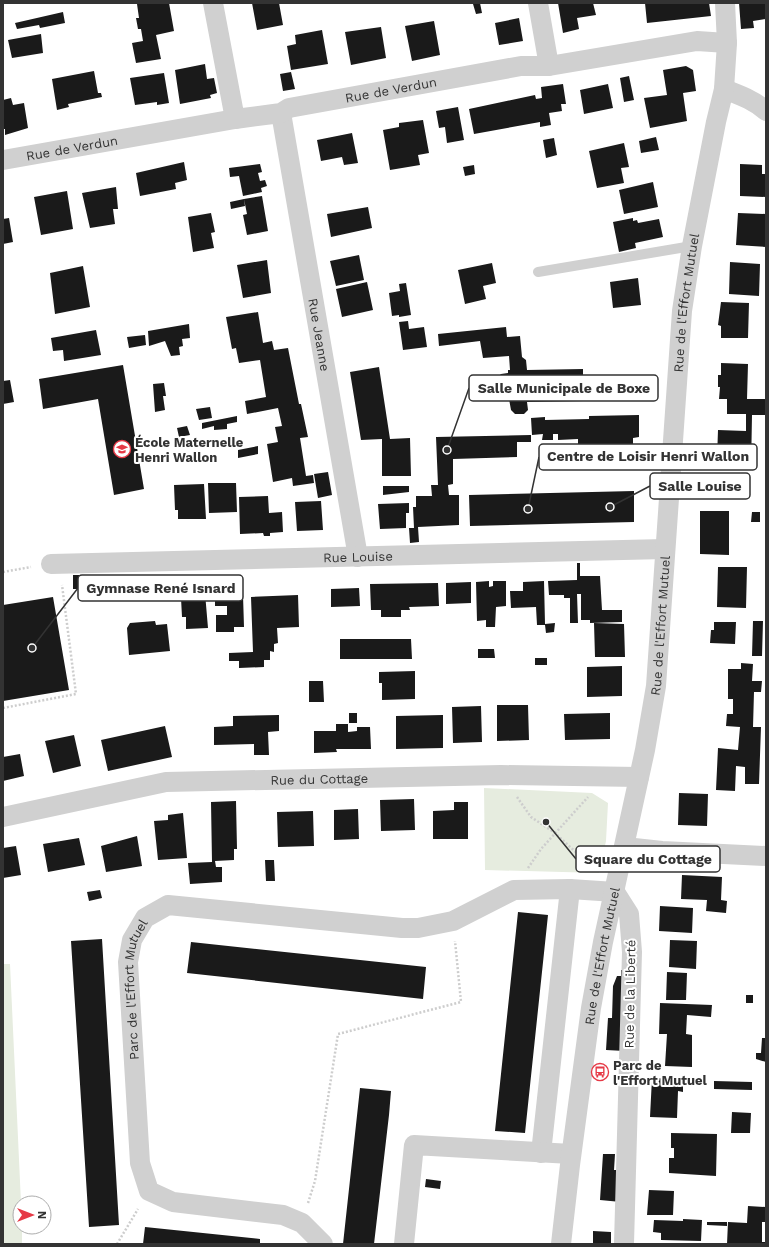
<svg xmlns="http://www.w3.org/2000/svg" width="769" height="1247" font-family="'Work Sans',sans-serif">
<rect width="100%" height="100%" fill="#fff"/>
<path fill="#e6ecdf" d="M484,788l108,5 16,10 -2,38 -7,32 -114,-3z
M3,964h7l11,239 -1,24h2v17h-19z"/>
<path fill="#1a1a1a" d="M143,3h26l5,28 -18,4 5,24 -25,4 -4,-20 11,-2 -2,-12h-3l-2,-11h3l-2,-14z
M252,3h27l4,22 -26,5z
M480,3l2,10 -6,1 -3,-10z
M558,3h35l3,12 -19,3 2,11 -16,4z
M645,3h64l2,13 -64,7z
M739,3h27v16l-13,2 1,7 -13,1z
M63,12l2,11 -25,5 -1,-3 -22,4 -2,-6z
M519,18l4,23 -24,4 -4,-22z
M434,21l6,34 -28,6 -7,-35z
M381,27l5,31 -35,7 -6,-33z
M322,30l6,34 -37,6 -4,-24 9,-2 -1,-9z
M41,34l2,19 -31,5 -4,-18z
M205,64l2,15 7,-1 3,15 -7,2 1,3 -31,6 -5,-34z
M686,66l7,4 3,21 -13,2 4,28 -37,7 -6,-30 23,-3 -4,-25z
M94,71l4,22h3l1,4 -34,7 1,3 -12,3 -5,-31z
M291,72l4,17 -12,2 -3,-17z
M164,73l5,30 -12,2v-3l-22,3 -5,-27z
M629,76l5,24 -10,2 -4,-24z
M563,84l3,20h-5l1,7 -13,2 2,12 -11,2v-5l-66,12 -5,-25 66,-14 1,4 6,-1 -1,-11z
M608,84l5,24 -29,6 -4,-24z
M11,98l2,7 11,-2 4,25 -23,7v-6h-2v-29z
M458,107l6,33 -17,3 -2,-16 -6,1 -3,-17z
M423,120l6,33 -11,2 2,10 -30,5 -7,-40 16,-3v-4z
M352,133l6,30 -14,2 -2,-8 -21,4 -4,-21z
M656,137l3,13 -18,3 -2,-12z
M554,138l3,17 -11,3 -3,-18z
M624,143l5,24 -8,1 3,15 -27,5 -8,-37z
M184,162l3,18 -12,3 1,6 -36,7 -4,-23z
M260,164l2,8 -4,1 2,8 5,-1 2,6 -6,2 1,4 -19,4 -4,-20 -9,1 -1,-9z
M740,164l22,1v9h4v23l-26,-1z
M474,165l1,9 -10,2 -2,-9z
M653,182l5,25 -34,7 -5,-24z
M116,187l2,22h-5l2,15 -25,4 -8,-35z
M67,191l6,38 -32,6 -7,-38z
M262,196l6,35 -21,4 -4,-20 4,-1 -3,-15z
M244,199l1,7 -14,3 -1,-7z
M368,207l4,21 -41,9 -4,-23z
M211,213l4,19 -4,1 3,15 -21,4 -5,-35z
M738,213l28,1v33l-30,-2z
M9,218l4,24 -10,2v-25z
M633,218v3l4,-1 1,3 21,-4 4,18 -28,6 1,5 -17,4 -6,-30z
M359,255l5,25 -28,6 -6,-25z
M267,260l4,33 -28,5 -6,-33z
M730,262l30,2 -1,32 -30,-2z
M492,263l4,20 -13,3 3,13 -21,5 -7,-34z
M83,266l7,41 -35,7 -5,-41z
M638,278l3,27 -28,3 -3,-26z
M367,282l6,28 -31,7 -6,-28z
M406,283l5,32 -12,2v-2l-7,1 -3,-23 11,-2 -1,-7z
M721,302l28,1 -1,35h-27v-12l-3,-1z
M258,312l5,31 9,-2 2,9 14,-2 11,56h2l7,33 -8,1 6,38 7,-1 1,8 -21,3 -1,-8 -19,4 -6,-38 11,-2 -3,-15 7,-1 -4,-18 -31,6 -2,-13 21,-4 -6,-37 -21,3 -3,-15 -4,1 -6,-32z
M408,321l1,8 15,-2 3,20 -24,3 -4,-28z
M189,324l1,14 -8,1 1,7 -4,1 1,8 -9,1 -6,-15 -16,5 -1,-15z
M506,327l1,10 13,-1 2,21 4,3 1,10 56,-1v11h8v9h-7v12l-57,1 1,8 -4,4h-9l-4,-4 -2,-11h-9l-6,-6 -1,-11 8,-8 7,-1v-3h2l-1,-14 -26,2 -3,-17 -41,5 -1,-12z
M96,330l5,25 -37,6 -1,-11 -10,1 -2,-13z
M145,335l1,10 -17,3 -2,-11z
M721,363l27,1 -1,35h19v16h-14l-1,55 -20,-1 1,-3h-8v-7h-7l1,-29 28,1v-17h-19v-15h-8l1,-12h-2v-12h3z
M123,365l21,124 -30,6 -16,-96 -55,10 -4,-30z
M379,367l11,72 20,-1 1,38h-29v-37l-21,1 -11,-68z
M10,380l4,22 -11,2v-23z
M164,383l2,13h-3l2,14 -10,2 -2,-28z
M210,407l2,11 -13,2 -3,-11z
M639,415v22l-6,1v16l-55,2v-17l-20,1v-6h-5v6h-11l1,-6 -11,1 -1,-17 14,-1v3l44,-1v-3z
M237,416v6l-10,2v5l-13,1v-4l-12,3v-6z
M187,426l3,9 -11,2 -2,-9z
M531,435v7h-14v15l-64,2v25l-5,1 1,10h10v30l-41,2 1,15 -9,1 -1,-15h5l-1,-21h3v-11h16l-1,-11h7l-2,-48z
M258,446v8l-20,4v-8z
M328,472l4,23 -14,3 -4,-24z
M208,483h28l1,29 -28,1z
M204,484l2,35h-28v-9h-3l-1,-25z
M383,486h26v6l-26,3z
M634,491v31l-164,4 -1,-31z
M268,496l1,17 13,-1 1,20 -13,1v3h-6l-1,-3 -23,1 -1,-37z
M321,501l2,29 -26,1 -2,-29z
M409,503v10h-3v15l-26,1 -2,-25z
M700,511h29v44l-29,-1z
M752,512h8v10h-9z
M577,563h3v13h20l2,34h20v12l-32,1v-3h-9v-26h-4l1,29h-8v-25h-6v-3h-15l-1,-14 29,-1z
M718,567h29l-1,41 -29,-1z
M73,575h15v14h-15z
M489,581v6l4,-1v-5h13v25l-10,1 -1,20h-9v-7l-9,1 -1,-39z
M544,581l1,43 10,-1 -1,9 -8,1 -1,-8h-8l-1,-18 -25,1 -1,-17h13v-9z
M471,582v21l-25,1v-21z
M438,583l1,23 -30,1 1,3h-9v7h-20v-7h-10l-1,-26z
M359,588l1,18 -29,1v-18z
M205,593l3,35 -22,1v-12h-4l-1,-19h4v-4z
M215,595h28l1,32h-10v5h-18v-17h11v-9h-12z
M298,595l1,32 -22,1 1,15 -4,1v8l-4,-1v9h-6v7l-25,1v-7h-10v-8l24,-1 -2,-55z
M53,597l16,93 -66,11v-96z
M155,621l1,4 11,-1 3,27 -41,4 -2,-27 3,-5z
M753,621h10l-1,35h-10z
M714,622h22l-1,22 -25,-1 1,-13h3z
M594,623l30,1 1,33h-30z
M340,639h71l1,20h-72z
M478,649h16l1,9h-17z
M535,658h12v7h-12z
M741,663l12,1 -1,17h10l-1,11h-7l-1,35h8l-2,57h-14v-17l-9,-1 -1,25 -19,-1 2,-42 20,2 2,-23 -14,-1 1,-12h6v-15h-5v-30h13z
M622,666v30l-35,1v-30z
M415,671v28l-33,1v-17h-3v-11z
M309,681h14l1,21h-15z
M497,705h31l1,35 -32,1z
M481,706l1,36 -29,1 -1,-36z
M349,713h8v10h-8z
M610,713v26l-45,1 -1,-26z
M279,715v16l-11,1 1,23h-15v-11l-40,1v-18l19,-1v-10z
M443,715v33l-47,1v-33z
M336,724h12v8l9,-1v-4h13l1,22h-35l1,3 -23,1v-22h22z
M165,726l7,31 -64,14 -7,-31z
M74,735l7,31 -28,7 -8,-32z
M20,754l4,22 -21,5v-24z
M679,793l29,1 -1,32 -29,-1z
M414,799l1,31 -34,1 -1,-31z
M236,801l1,48h-3v11l-19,1 1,6h6v15l-32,2 -2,-21 24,-1 -1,-60z
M454,802h14v37h-35v-28l21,-1z
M358,809l1,30 -25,1v-30z
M313,811l1,35 -36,1 -1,-35z
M183,813l4,45 -29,2 -4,-39 14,-1v-5z
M137,836l5,30 -36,6 -5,-26z
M79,838l6,27 -37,7 -5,-28z
M16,846l5,29 -18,3v-30z
M265,860h9l1,21h-9z
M682,875l40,2 -1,23 6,1 -1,12 -20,-2 1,-11 -26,-1z
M100,890l2,8 -13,3 -2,-9z
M660,906l33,2 -1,25 -33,-2z
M518,912l30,3 -23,218 -30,-2z
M102,939l17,286 -30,2 -18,-286z
M670,940l27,1 -1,28 -27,-2z
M191,942l235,25 -3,32 -236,-26z
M621,970h6l-2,81 -19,-1 2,-32h4l1,-32 4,-10h4z
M667,972l20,1 -1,27h-20z
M746,995h7v8h-7z
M660,1003l52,2 -1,12 -24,-2 -1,19 6,1v32l-27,-1 2,-32h-8z
M762,1038h4v24l-10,-3v-6h5z
M652,1078l26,1v6l5,1v6l-5,-1 -1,27 -27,-1z
M714,1081l38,1v8l-38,-1z
M360,1088l31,3 -2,24 -15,129h-31z
M732,1112l19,1 -1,20h-19z
M671,1133l46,1 -1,42 -47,-3v-15h5v-10h-3z
M603,1154h12l-1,16h8l-1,32 -21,-2z
M426,1179l15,2 -1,8 -15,-2z
M649,1190l25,1 -1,24h-26z
M748,1206l18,1v15h-4v20h4v2h-39l1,-22 19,1z
M683,1219l19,1 -1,21 -40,-1v-7l-8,-1 1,-12 29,1z
M707,1222h20v4l-20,-1z
M145,1227l115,12v5h-117z
M593,1231l18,1v12h-18z"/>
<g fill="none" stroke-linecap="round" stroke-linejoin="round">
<path stroke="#cdcdcd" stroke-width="2.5" stroke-dasharray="2 2" stroke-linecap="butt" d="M3,572l28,-5
M3,708l73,-14 -14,-109
M517,797l14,20 24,16 39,36
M528,868l13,-19 47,-52
M308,1203l7,-22 23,-147 123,-32 -6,-61
M117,1244l21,-35"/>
<path stroke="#d0d0d0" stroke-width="10" d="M538,272l154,-26"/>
<g stroke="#d0d0d0" stroke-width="20">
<path d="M213,3l22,116"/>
<path d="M538,3l11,63"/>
<path d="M724,89c15,6 30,11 42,22"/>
<path id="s1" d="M281,113l77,444"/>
<path id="s2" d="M3,160l232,-41 46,-6 8,-5 232,-42h28l148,-25 30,2"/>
<path id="s3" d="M51,564l614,-15"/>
<path id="s4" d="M3,817l163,-35 335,-7 138,2"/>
<path d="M625,847l37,4 104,5"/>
<path d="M541,1153l29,-264"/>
<path id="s5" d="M323,1244l-21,-21 -19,-8 -110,-13 -24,-11 -9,-28 -12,-201 4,-22 13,-22 23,-13 234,23h16l35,-7 61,-31 56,-1 45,3 14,22 3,38 -8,292"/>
<path d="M404,1244l10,-99 157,9"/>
<path id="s6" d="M561,1244l9,-79 21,-157 12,-66 42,-192 11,-64 26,-375 10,-65 24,-124 8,-33 3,-46 -2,-40"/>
</g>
</g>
<defs>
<g id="school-ring" transform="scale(0.9)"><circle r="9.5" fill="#fff" stroke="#e63946" stroke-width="1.5"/><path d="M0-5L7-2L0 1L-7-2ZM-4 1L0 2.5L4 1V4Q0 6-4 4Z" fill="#e63946"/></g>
<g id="bus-ring" transform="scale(0.9)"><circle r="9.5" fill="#fff" stroke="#e63946" stroke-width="1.5"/><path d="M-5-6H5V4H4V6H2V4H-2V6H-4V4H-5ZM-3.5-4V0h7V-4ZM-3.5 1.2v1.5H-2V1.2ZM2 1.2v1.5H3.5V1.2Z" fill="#e63946"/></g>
</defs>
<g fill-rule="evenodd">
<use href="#school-ring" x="122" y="449"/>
<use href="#bus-ring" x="600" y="1072"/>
</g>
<g text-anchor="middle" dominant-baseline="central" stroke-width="4" stroke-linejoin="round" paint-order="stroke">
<g font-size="13" fill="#333" stroke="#fff">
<text stroke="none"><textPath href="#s2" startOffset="395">Rue de Verdun</textPath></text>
<text stroke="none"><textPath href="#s2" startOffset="70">Rue de Verdun</textPath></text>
<text stroke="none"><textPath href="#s6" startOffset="951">Rue de l'Effort Mutuel</textPath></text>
<text stroke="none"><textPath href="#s1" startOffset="225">Rue Jeanne</textPath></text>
<text stroke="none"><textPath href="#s3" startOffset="307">Rue Louise</textPath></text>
<text stroke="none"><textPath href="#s6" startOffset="627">Rue de l'Effort Mutuel</textPath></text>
<text stroke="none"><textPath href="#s4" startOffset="320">Rue du Cottage</textPath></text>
<text stroke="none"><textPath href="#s6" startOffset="291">Rue de l'Effort Mutuel</textPath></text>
<text stroke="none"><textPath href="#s5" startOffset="392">Parc de l'Effort Mutuel</textPath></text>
<text transform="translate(630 994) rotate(-89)">Rue de la Liberté</text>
</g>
<g font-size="13" font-weight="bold" fill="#333" stroke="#fff" text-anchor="start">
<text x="135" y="442">École Maternelle<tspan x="135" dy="15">Henri Wallon</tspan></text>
<text x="613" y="1065">Parc de<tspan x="613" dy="15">l'Effort Mutuel</tspan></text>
</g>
</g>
<path fill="none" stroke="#333" stroke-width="1.5" d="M447 450L469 388M528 509L539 457M610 507L650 486M32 648L78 588M546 822L576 859"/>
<g fill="#333" stroke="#fff" stroke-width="1.5">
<circle cx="447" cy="450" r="4"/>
<circle cx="528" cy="509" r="4"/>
<circle cx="610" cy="507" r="4"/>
<circle cx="32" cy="648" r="4"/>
<circle cx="546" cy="822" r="4"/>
</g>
<g fill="#fff" stroke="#333" stroke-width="1.5">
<rect x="469" y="375" width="189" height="26" rx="4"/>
<rect x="539" y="444" width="218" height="26" rx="4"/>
<rect x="650" y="473" width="100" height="26" rx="4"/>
<rect x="78" y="575" width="165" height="26" rx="4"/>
<rect x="576" y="846" width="144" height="26" rx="4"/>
</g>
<g font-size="14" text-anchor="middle" font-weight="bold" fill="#333">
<text x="564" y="393">Salle Municipale de Boxe</text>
<text x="648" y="461">Centre de Loisir Henri Wallon</text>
<text x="700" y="491">Salle Louise</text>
<text x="161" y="593">Gymnase René Isnard</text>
<text x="648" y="864">Square du Cottage</text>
</g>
<rect width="769" height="1247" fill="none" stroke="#333333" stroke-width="8"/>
<g transform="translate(32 1215) rotate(90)"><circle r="19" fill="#ffffff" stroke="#adadad"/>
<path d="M0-3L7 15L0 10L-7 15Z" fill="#e63946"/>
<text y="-6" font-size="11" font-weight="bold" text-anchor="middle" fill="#333333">N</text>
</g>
</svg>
